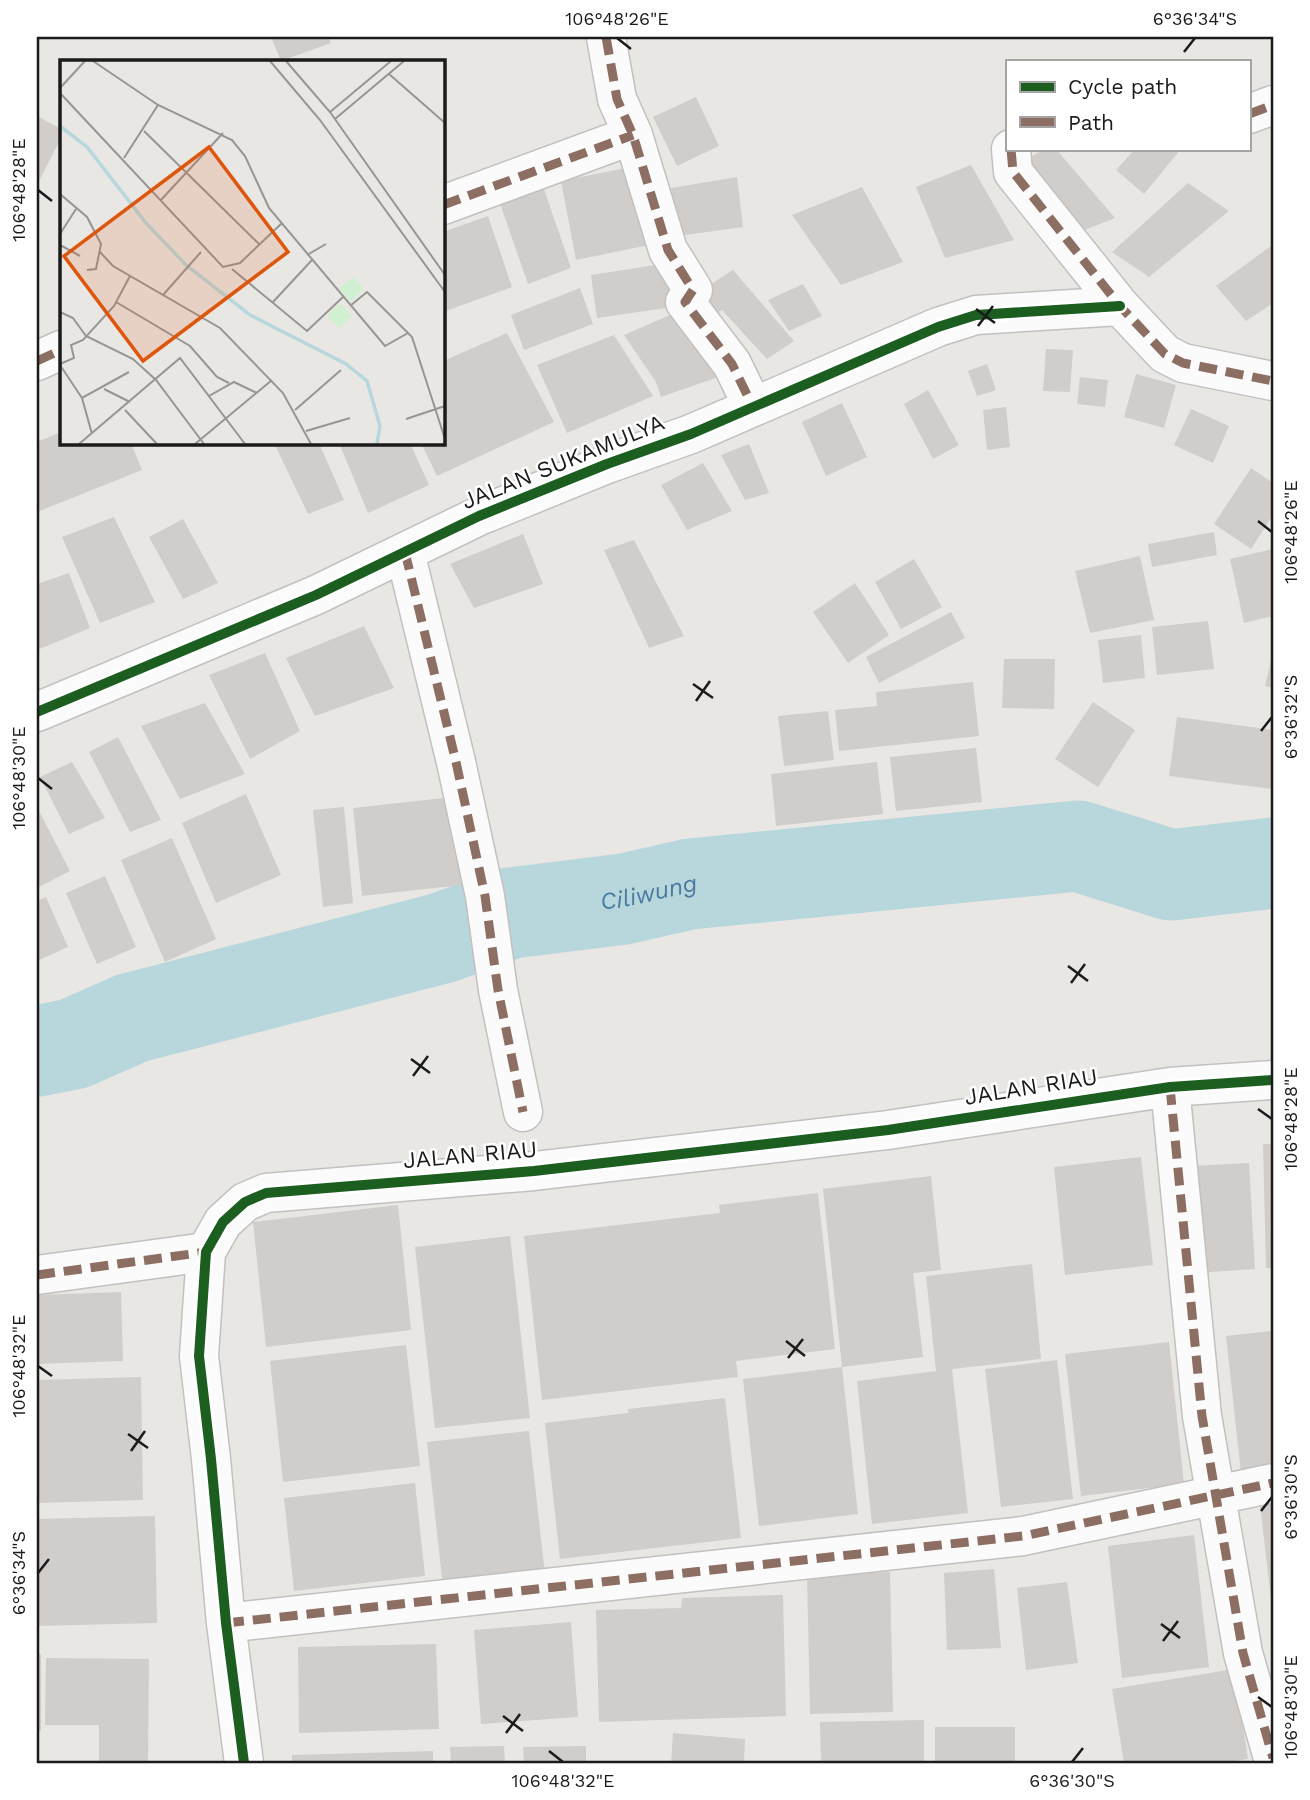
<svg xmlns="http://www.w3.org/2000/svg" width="1310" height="1800" font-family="'Work Sans',sans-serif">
<rect width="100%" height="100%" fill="#e9e7e4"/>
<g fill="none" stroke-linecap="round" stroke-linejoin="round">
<path stroke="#b7d7dc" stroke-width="91" id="s1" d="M37,1051l36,-7 59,-26 310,-80 69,-25 113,-14 66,-15 388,-38 93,29 102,-12"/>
</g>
<path fill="#d0cdcb" d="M271,37h57l3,6 -50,18z
M696,97l23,49 -42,20 -24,-49z
M37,116l24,13v9l-24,47z
M1044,149h12l59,69 -38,15 -53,-72z
M1135,149h46l-37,45 -28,-24z
M971,165l43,75 -69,18 -29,-71z
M635,166l14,79 -73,15 -15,-79z
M737,177l6,50 -65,9 -7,-48z
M541,180l30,88 -43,16 -31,-89z
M1188,183l41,28 -80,66 -37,-25z
M862,187l41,75 -62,23 -49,-70z
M488,216l24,71 -69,25v-80z
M1271,246l2,3v54l-27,18 -30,-35z
M674,262l6,44 -83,12 -6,-43z
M733,270l61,71 -27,18 -45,-49 -15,12 -18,-24z
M803,284l19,32 -33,15 -21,-31z
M580,288l13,36 -69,26 -13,-35z
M684,309l40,66 -63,22 -5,-15 -32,-47z
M507,333l47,89 -117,54 -16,-33h22v-82z
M614,335l39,61 -86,37 -30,-68z
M1046,349l27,1 -3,42 -27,-1z
M987,364l9,26 -19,6 -9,-25z
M1136,374l40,11 -12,43 -40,-11z
M1080,377l28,3 -3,27 -28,-3z
M928,390l31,55 -26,14 -29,-55z
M842,403l25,54 -41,19 -24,-54z
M1006,407l4,40 -23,3 -4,-40z
M1191,409l38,17 -16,37 -39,-18z
M61,432v11h70l11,27 -105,42v-70z
M274,443h45l25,57 -36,14z
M339,443h71l19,42 -61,28z
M749,444l20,49 -24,7 -24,-45z
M703,463l29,48 -45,19 -26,-45z
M1251,468l22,15v32l-22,34 -37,-25z
M114,517l41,85 -55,21 -38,-86z
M183,519l35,64 -35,16 -34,-62z
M1214,532l3,23 -65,12 -4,-23z
M523,534l20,50 -69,24 -24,-44z
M634,540l50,96 -35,12 -45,-98z
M1273,549v67l-29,7 -14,-64z
M1140,556l14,64 -64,13 -15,-62z
M914,559l28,48 -41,22 -26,-47z
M69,573l21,55 -53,22v-66z
M855,583l34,52 -41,28 -35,-51z
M951,612l14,26 -86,45 -13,-26z
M1208,621l6,48 -57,6 -5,-48z
M364,626l30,62 -79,28 -29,-58z
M1141,635l4,43 -42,5 -5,-43z
M265,653l35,78 -50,28 -41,-84z
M1272,656h1v32l-8,-2z
M1004,659h51l-1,50 -52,-1z
M973,682l6,54 -140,15 -4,-41 42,-4 -1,-14z
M1093,702l42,28 -37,57 -43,-28z
M205,703l40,71 -65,25 -39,-73z
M828,711l6,49 -50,6 -6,-50z
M1177,717l96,13v59l-104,-13z
M118,737l43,83 -31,12 -41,-80z
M976,748l6,54 -86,9 -6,-54z
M72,762l33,56 -36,16 -29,-57z
M877,762l6,52 -107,12 -5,-52z
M246,794l35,81 -65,28 -34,-80z
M452,797l9,88 -99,11 -9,-88z
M37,807l33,64 -33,17z
M344,807l9,96 -30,4 -10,-97z
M172,838l44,101 -51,23 -44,-102z
M105,876l31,71 -39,17 -31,-71z
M46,897l22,50 -31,14v-60z
M1263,1144h10v124h-7z
M1141,1157l12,108 -88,10 -11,-108z
M1249,1163l6,106 -60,4 -5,-107z
M931,1176l10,94 -28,3 10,84 -81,10 -19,-178z
M818,1193l17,156 -99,12 2,16 -196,23 -18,-164 196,-23 -1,-8z
M398,1205l13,125 -145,17 -13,-125z
M510,1236l20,182 -95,10 -20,-181z
M1032,1264l9,95 -89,10 16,144 -96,11 -15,-143 79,-10 -10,-95z
M121,1292l2,69 -86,3v-69z
M1273,1331v138l-32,4 -15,-137z
M1169,1342l15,142 -103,12 -16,-142z
M406,1345l14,121 -137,16 -13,-121z
M1057,1360l16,139 -72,8 -16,-138z
M842,1367l16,147 -99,12 -16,-147z
M141,1377l2,123 -106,3v-123z
M725,1398l16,140 -181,21 -15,-136 83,-10v-4z
M529,1431l16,144 -102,12 -16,-145z
M415,1483l10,93 -131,15 -10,-93z
M1273,1504v95h-2l-11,-94z
M155,1516l2,107 -120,3v-107z
M1194,1535l15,132 -87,11 -14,-132z
M994,1569l7,79 -54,2 -3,-77z
M890,1572l3,140 -83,2 -3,-140z
M1067,1582l11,81 -52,7 -9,-82z
M783,1595l3,121 -187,6 -3,-112 85,-2 1,-10z
M571,1622l7,95 -97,7 -7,-94z
M436,1644l3,85 -140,4 -1,-86z
M37,1654h4v77l-4,-1z
M46,1658l103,1 -1,104h-49v-38h-54z
M1234,1669l14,90 -27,4h-97l-12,-74z
M924,1720v43h-103l-1,-41z
M935,1727h80v36h-80z
M673,1733l72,6 -1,24h-73z
M504,1746l1,17h-54l-1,-16z
M586,1746v17h-62l-1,-16z
M433,1751v12h-141v-8z"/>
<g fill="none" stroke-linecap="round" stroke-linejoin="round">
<g stroke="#c2c1c0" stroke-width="41">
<path id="minor" d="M606,37l11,62 16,36 35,115 25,40 -8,12 47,62 21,43
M1249,114l24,-9
M1011,149l2,23 107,134 45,48 18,9 90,18
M443,205l190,-70
M37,361l24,-11
M405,552l51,210 29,134 13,94 25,122
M37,712l279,-117 163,-79 128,-52 84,-30 247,-107 38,-12 144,-9
M1170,1087l32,329 41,237 30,105
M37,1275l169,-23
M226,1623l797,-87 250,-53
M244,1763l-18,-140 -15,-164 -12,-103 7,-104 17,-30 22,-20 21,-9 268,-22 354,-41 282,-43 103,-7"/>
</g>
<use href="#minor" stroke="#fcfbfb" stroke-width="38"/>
<path stroke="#8d6e63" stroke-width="9" stroke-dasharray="18 9" stroke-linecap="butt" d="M606,37l11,62 16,36 35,115 25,40 -8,12 47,62 21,43
M1249,114l24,-9
M1011,149l2,23 107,134 45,48 18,9 90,18
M443,205l190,-70
M37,361l24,-11
M405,552l51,210 29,134 13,94 25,122
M1170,1087l32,329 41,237 30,105
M37,1275l169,-23
M226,1623l797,-87 250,-53"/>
<g stroke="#fff" stroke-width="15">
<path id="cycleway" d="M37,712l279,-117 163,-79 128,-52 84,-30 247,-107 38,-12 144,-9
M244,1763l-18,-140 -15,-164 -12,-103 7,-104 17,-30 22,-20 21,-9 268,-22 354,-41 282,-43 103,-7"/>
</g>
<use href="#cycleway" stroke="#1b5e20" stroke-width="10"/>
</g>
<path fill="none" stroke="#1b1b1b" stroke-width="2.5" d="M617,38l14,11M1184,52l11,-14M38,190l14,11M976,309l19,14M978,326l15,-20M1258,521l14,11M693,684l20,14M696,701l14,-20M1261,731l11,-14M38,778l14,11M1068,966l20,15M1071,983l14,-19M411,1059l19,14M413,1076l15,-20M1258,1109l14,10M786,1341l19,15M788,1358l15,-19M38,1366l14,10M128,1434l20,14M131,1451l14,-20M1261,1511l11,-14M38,1573l11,-14M1161,1624l19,14M1163,1641l15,-20M1258,1697l14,10M503,1716l20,15M506,1733l14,-19M549,1751l14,11M1072,1762l11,-14"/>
<g text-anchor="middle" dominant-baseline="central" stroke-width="5" stroke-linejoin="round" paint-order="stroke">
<g font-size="23" fill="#1b1b1b" stroke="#fff">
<text transform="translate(563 462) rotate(-22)">JALAN SUKAMULYA</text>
<text transform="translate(1031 1087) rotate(-9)">JALAN RIAU</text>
<text transform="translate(470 1155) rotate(-5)">JALAN RIAU</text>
</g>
<g font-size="24" font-style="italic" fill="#497a9f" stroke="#fff">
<text stroke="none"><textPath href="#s1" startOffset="634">Ciliwung</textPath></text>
</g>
</g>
<g transform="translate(60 60)">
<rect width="385" height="385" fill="#e9e7e4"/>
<path d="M293,217l11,12 -14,12 -11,-12zM280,243l12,13 -13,12 -12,-12z" fill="#d1f0d0"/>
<path fill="none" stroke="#b7d7dc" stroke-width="3.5" d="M0,66l27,21 59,76 40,42 64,50 96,49 21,17 13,45 -3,18"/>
<path fill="none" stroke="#979594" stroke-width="2" d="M33,1l65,44 74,35 13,16 24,52 116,138 23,-13M210,1l50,59 125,172M226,1l44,51 115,163M329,14l56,49M0,28l25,-27M0,33l163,174 17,-4 42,-40M270,52l61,-51M275,59l69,-58M84,71l116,114M64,98l34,-53M0,134l27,23 14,27 -5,25 -9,1M100,141l63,-68M0,174l16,-25M0,185l20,11M40,192l13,14 107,62 63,65 28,51M247,195l19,-11M172,209l75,62 36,-34M103,235l38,-43M56,242l74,44 27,31 12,6M213,242l39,-42M290,246l17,-14 45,45 33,102M0,252l13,6 13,18 47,23 23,21 48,64M0,304l14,-6 -3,-13 12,-5 31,-34 16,-30M0,305l22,33 47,-26M44,329l26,13M149,336l25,-14 23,11M22,338l10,36M65,350l32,34M235,350l46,-40M346,359l39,-13M246,371l44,-13M19,384l101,-86 65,86M135,384l77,-64"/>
<path fill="#de560d" fill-opacity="0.15" stroke="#de560d" stroke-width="3.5" d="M149,87l79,105 -145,109 -79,-105z"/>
<rect width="385" height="385" fill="none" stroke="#1b1b1b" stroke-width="3.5"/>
</g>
<rect width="1310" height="1800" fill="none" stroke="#ffffff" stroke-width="77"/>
<rect x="1006" y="60" width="245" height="91" fill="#ffffff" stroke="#a4a4a4" stroke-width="2"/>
<rect x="1020" y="82" width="35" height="10" fill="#1b5e20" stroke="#a4a4a4" stroke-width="2"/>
<text x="1068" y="94" font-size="21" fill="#1b1b1b">Cycle path</text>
<rect x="1020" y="117" width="35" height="10" fill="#8d6e63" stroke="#a4a4a4" stroke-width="2"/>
<text x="1068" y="130" font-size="21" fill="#1b1b1b">Path</text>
<rect x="38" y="38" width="1234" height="1724" fill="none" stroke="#1b1b1b" stroke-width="2.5"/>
<g font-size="18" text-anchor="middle" fill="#1b1b1b">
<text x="617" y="25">106°48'26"E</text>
<text x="1195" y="25">6°36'34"S</text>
<text transform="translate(19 190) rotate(-90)" y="6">106°48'28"E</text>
<text transform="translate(1291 532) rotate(-90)" y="6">106°48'26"E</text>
<text transform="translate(1291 717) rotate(-90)" y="6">6°36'32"S</text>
<text transform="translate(19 778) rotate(-90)" y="6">106°48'30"E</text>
<text transform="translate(1291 1119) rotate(-90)" y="6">106°48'28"E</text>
<text transform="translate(19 1366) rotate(-90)" y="6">106°48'32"E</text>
<text transform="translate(1291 1497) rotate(-90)" y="6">6°36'30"S</text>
<text transform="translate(19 1573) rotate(-90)" y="6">6°36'34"S</text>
<text transform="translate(1291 1707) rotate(-90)" y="6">106°48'30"E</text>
<text x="563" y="1787">106°48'32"E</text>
<text x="1072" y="1787">6°36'30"S</text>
</g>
</svg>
